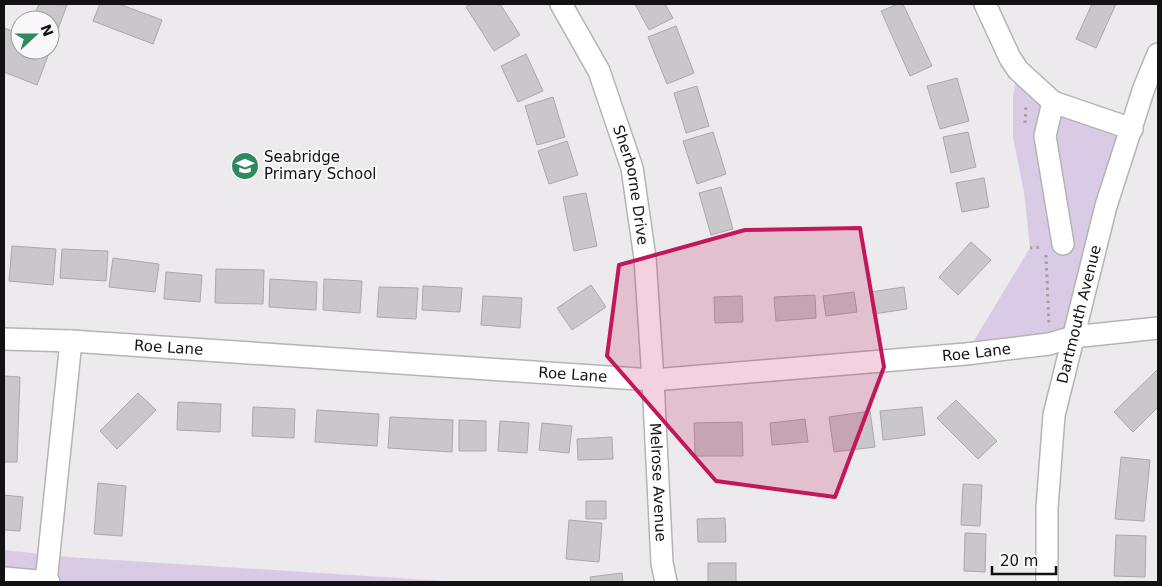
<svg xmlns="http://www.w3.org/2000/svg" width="1162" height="586" font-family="'DejaVu Sans',sans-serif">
<rect width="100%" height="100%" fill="#eceaed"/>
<path fill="#d9cae6" d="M1018,70l35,32 79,27 -59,208 -107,17 64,-106 -6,-56 -11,-55v-41z
M4,550l64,7 392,25h-456z"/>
<path fill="#c9c7ca" stroke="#a9a8aa" d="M39,4l28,1 -30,80 -33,-13v-44l16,6v16h30v-30l-17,-1z
M100,4h19l43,16 -9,24 -60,-23z
M471,4h29l20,31 -26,16 -28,-44z
M635,4h30l8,14 -24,12z
M898,4h5l29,62 -22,10 -29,-65z
M1092,4h24l-20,44 -20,-9z
M676,26l18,47 -27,11 -19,-47z
M526,54l17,37 -25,11 -17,-36z
M957,78l12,43 -29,8 -13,-43z
M697,86l12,40 -23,7 -12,-40z
M553,97l12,40 -28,8 -12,-39z
M713,132l13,42 -29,10 -14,-43z
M968,132l8,35 -25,6 -8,-36z
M567,141l11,34 -29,9 -11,-33z
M984,178l5,29 -27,5 -6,-29z
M721,187l12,42 -22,6 -12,-42z
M586,193l11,53 -23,5 -11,-54z
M971,242l20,18 -33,35 -19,-18z
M12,246l44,3 -3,36 -44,-4z
M62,249l46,2 -2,30 -46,-3z
M113,258l46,6 -4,28 -46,-5z
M216,269l48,1 -1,34 -48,-1z
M166,272l36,3 -2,27 -36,-3z
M270,279l47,3 -1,28 -47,-3z
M324,279l38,2 -2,32 -37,-3z
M591,285l15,22 -34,23 -15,-22z
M423,286l39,2 -2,24 -38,-2z
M379,287l39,1 -2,31 -39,-2z
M904,287l3,22 -34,5 -3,-22z
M854,292l3,20 -31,4 -3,-20z
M815,295l1,23 -40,3 -2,-24z
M483,296l39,2 -2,30 -39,-3z
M742,296l1,26 -28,1 -1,-26z
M1158,369v38l-25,25 -19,-20z
M4,376l16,1 -3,85h-13z
M138,393l18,17 -39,39 -17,-18z
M956,400l41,41 -19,18 -41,-41z
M178,402l43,2 -1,28 -43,-2z
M253,407l42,2 -1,29 -42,-2z
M922,407l3,28 -42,5 -3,-29z
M317,410l62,4 -2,32 -62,-4z
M870,411l5,36 -41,5 -5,-35z
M390,417l63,3 -1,32 -64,-4z
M805,419l3,23 -36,3 -2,-22z
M459,420l27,1v30h-27z
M500,421l29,2 -2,30 -29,-2z
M742,422l1,34h-48l-1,-33z
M542,423l30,3 -3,27 -30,-3z
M612,437l1,22 -35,1 -1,-21z
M1121,457l29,3 -6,61 -29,-2z
M98,483l28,3 -4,50 -28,-2z
M963,484l19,1 -2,41 -19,-1z
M4,495l19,2 -3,34 -16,-1z
M586,501h20v18h-20z
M725,518l1,24h-28l-1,-23z
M569,520l33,3 -3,39 -33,-3z
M965,533l21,1 -1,38 -21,-1z
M1116,535l30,1 -1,41 -31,-1z
M708,563h28v19h-28z
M622,573l1,9h-32l-1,-5z"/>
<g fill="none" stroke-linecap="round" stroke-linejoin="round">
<g stroke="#b4b3b5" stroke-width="24">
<g id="minor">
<path id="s1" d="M561,4l38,67 33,97 13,90 8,122 9,183 4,19"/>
<path d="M985,4l25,54 8,12 35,32 79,27"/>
<path d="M1053,102l-8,34 18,108"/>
<path id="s2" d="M4,339l67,2 582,39 313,-26 83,-10 24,-7 85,-9"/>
<path d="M4,578l45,4"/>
<path d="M46,582l25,-241"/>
<path id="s3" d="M1047,582v-74l7,-93 52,-209 38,-118 14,-34"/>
</g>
</g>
<path stroke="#9f9ea0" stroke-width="3" stroke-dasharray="2.5 4" stroke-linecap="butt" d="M1025,123l1,-18
M1030,248l12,-1
M1046,255l3,69"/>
<use href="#minor" stroke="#fff" stroke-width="21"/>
</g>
<path fill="#c2185b" fill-opacity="0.2" stroke="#c2185b" stroke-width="4" stroke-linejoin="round" d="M860,228l24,139 -49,130 -119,-16 -109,-125 12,-91 126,-35z"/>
<defs>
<g id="school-disc" transform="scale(1.4375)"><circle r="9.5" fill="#2e895f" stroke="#f9f7fa"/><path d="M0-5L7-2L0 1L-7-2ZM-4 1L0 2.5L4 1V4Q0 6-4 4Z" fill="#fff"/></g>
</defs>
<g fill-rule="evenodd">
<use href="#school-disc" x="245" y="166"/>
</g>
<g text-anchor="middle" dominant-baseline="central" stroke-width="4" stroke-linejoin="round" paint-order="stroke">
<g font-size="15" fill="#131213" stroke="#f9f7fa" text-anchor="start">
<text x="264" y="157">Seabridge<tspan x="264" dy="17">Primary School</tspan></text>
</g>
<g font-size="15" fill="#131213" stroke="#f9f7fa">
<text stroke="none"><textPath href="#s1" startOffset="196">Sherborne Drive</textPath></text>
<text stroke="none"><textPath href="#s3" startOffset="271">Dartmouth Avenue</textPath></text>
<text stroke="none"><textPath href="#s2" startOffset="165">Roe Lane</textPath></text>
<text stroke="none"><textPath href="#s2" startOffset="975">Roe Lane</textPath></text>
<text stroke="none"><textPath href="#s2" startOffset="570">Roe Lane</textPath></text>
<text stroke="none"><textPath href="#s1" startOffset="495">Melrose Avenue</textPath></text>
</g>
</g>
<rect width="1162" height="586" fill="none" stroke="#131213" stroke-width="10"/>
<g transform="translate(35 35) rotate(69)"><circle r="24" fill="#f9f7fa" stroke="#9d9b9e"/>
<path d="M0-4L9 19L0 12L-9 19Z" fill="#2e895f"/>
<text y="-8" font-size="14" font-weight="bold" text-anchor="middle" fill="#131213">N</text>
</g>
<path d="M992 566v8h64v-8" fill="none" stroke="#131213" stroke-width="2.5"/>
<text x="1000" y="566" font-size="15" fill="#131213" stroke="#f9f7fa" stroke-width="4" paint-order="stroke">20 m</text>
</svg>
